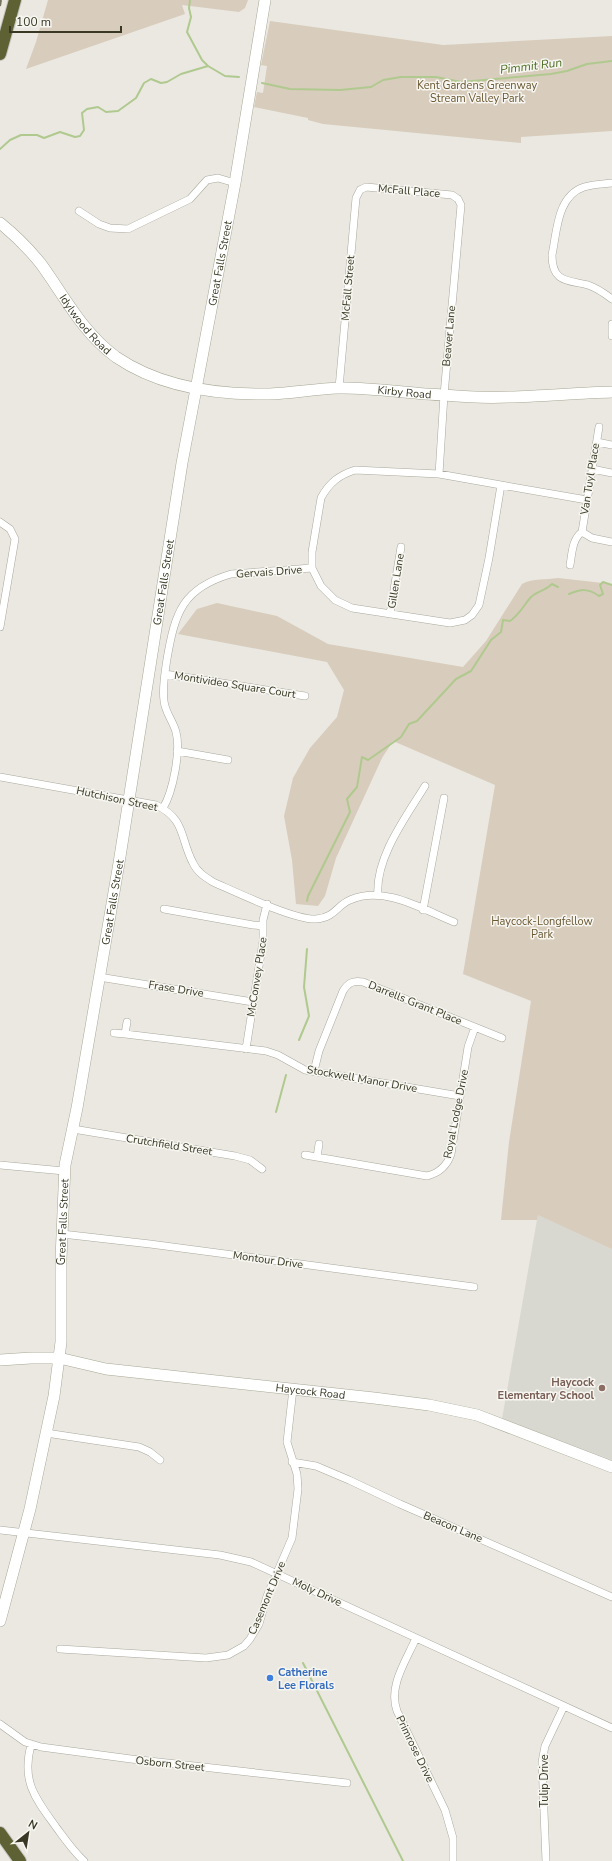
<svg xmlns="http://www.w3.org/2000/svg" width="612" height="1861" font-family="'Nunito Sans',sans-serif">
<rect width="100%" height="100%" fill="#eae8e1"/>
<path fill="#d9d8d0" d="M538,1214l74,30v216l-110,-41z"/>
<path fill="#d8ccbc" d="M48,0h200l-3,8 -6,4 -57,-7 3,9 -159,55 10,-27z
M270,21l173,24 169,-9v95l-91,6v6l-198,-19 -15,-4v-2l-54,-11 3,-15 6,1 4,-27 -6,-1z
M558,578l54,6v665l-74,-34 -1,5h-36l8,-78 22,-141 -68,-27 32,-189 -102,-44 -11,17 -46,100 -11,38 -7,10 -22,-2 -4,-44 -8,-44 9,-38 17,-30 27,-31 7,-27 -17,-28 -149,-28 19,-25 20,-6 60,13 51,28 135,23 23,-26 36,-57c11,-6 24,-4 36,-6z"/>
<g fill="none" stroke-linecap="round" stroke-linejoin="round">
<path stroke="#b0c98f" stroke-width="2" d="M190,0l-1,8 2,9 -4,15 15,28 6,6 17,10 14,1
M262,83l28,6 50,1 31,-3 12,-7 18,-3h35l25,5 90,-8 16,-3 20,-7 25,-3
M0,149l10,-9 11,-5h16l7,3 16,-6 15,5 5,-1 4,-6 -2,-17 5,-4 11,-2 8,5 12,-1 18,-13 8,-15 7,-4 10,4 6,-1 14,-8 27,-8
M569,594c12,-5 19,-6 30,2l4,-2 -3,-9 3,-3 9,3
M307,901l1,-5 42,-84 -3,-13 10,-12 5,-30 6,3 33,-23 8,-13 8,-3 39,-42 15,-8 20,-31 10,-8 2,-12 7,1c10,-7 13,-15 21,-24 6,-6 14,-6 21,-13l6,3
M299,1040l10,-24 -5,-29 3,-38
M276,1112l10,-37
M303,1663l100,198"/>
<g stroke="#aaa99d" stroke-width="8">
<path id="street" d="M612,183c-9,1 -19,1 -28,4 -27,9 -27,44 -32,68 0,28 16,25 36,30 9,3 16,8 24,14
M360,190l6,-3 86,8 6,4
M79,211l20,13 11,4 18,1 62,-30 17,-19 11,-2 17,5
M612,324v12
M339,388l17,-190 4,-8
M597,442l15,3
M592,469l20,4
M355,470l84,4 62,11 -12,73 -10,47 -7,10 -7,5 -15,3 -98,-15 -17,-8 -14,-14 -9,-18v-16l9,-54c8,-15 18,-23 34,-28z
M439,474l5,-79 17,-190 -3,-6
M501,485l86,15
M0,522l10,7 5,10 -15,88
M582,532l10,6 20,4
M570,565c2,-11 2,-26 12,-33l17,-105
M390,614l11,-67
M165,674l140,22
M177,751l51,9
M0,777l156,28c30,14 24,34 37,58 4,9 12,14 20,19 23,10 81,38 103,37 20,-2 21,-14 34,-19 34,-15 72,9 104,22
M163,808c10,-16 18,-58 13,-76 -3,-11 -11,-20 -12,-31 -2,-14 1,-28 3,-42 8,-47 16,-71 64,-85l81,-6
M378,895c-3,-37 28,-78 47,-109
M164,909l89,16 10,1
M423,910l21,-112
M99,977l154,25
M114,1033l11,1 2,-12
M125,1034l141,17 12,4 27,15 155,26
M246,1049l17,-108v-21l4,-16
M314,1071l5,-20 24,-60c5,-8 10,-11 20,-9l139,56
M73,1129l162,27 15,4 12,9
M305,1155l122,21c12,-3 20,-10 24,-22l17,-107 7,-20
M317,1157l2,-13
M0,1165l64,6
M62,1234l88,10 324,43
M46,1433l93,14 11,5 10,8
M292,1462l24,4 33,14 51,24 212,93
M0,1530l220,25 31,7 361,166
M416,1638c-10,23 -28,48 -19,73l48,99 8,28v23
M60,1649l146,9 22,-3 16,-9 6,-7 9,-15 8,-28 25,-58 6,-49 -1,-15 -10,-32 6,-53
M0,1724l25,18 16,5 90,12 216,24
M31,1745c-10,37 5,54 25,82 9,12 17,24 28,34
M546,1861l-4,-99 3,-16 19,-40"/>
</g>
<g stroke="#a8a896" stroke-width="12">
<g id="secondary">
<path id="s1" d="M0,223c15,12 29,26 41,41 24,33 41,68 75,93 44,30 101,38 154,37 23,-1 45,-5 68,-6 35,-1 71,6 106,7 22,2 44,3 65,2 35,-1 69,-4 103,-5"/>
<path id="s2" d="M0,1360l31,-2h28l47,11 268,29 55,7 48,10 135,52"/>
<path id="s3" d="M0,1621l30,-112 24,-113 7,-54v-83l4,-94 12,-57 42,-245 63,-400 53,-280 30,-183"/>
</g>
</g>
<g stroke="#c3c3bd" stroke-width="14">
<path id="highway" d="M0,54l15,-54
M0,1833l20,28"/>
</g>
<use href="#street" stroke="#fff" stroke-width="7"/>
<use href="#secondary" stroke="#fff" stroke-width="11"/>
<use href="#highway" stroke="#5d6133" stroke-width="12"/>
<path stroke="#74745e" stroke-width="2" stroke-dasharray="8 4" stroke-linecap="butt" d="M0,6l1,-6"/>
</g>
<circle fill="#8d6e63" stroke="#f7f6f1" stroke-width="1.5" cx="602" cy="1388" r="4"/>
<circle fill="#3f7fe0" stroke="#f7f6f1" stroke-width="1.5" cx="270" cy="1678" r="4"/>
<g text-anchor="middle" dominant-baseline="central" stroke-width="3" stroke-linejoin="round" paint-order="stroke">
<g font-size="11" fill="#6a5833" stroke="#f7f6f1">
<text x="477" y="85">Kent Gardens Greenway<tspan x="477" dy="13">Stream Valley Park</tspan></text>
<text x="542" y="921">Haycock-Longfellow<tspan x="542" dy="13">Park</tspan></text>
</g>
<g font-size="11" fill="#383824" stroke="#f7f6f1">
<text transform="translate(409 191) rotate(5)">McFall Place</text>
<text stroke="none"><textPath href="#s3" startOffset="1378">Great Falls Street</textPath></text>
<text transform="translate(348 288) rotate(-85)">McFall Street</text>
<text stroke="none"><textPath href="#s1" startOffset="133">Idylwood Road</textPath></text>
<text transform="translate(449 336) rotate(-85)">Beaver Lane</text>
<text stroke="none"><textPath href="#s1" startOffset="474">Kirby Road</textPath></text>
<text transform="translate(590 479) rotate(-81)">Van Tuyl Place</text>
<text transform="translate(269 572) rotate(-4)">Gervais Drive</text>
<text transform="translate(396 581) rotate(-81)">Gillen Lane</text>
<text stroke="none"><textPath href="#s3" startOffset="1054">Great Falls Street</textPath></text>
<text transform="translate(235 685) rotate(9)">Montivideo Square Court</text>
<text transform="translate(117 799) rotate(12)">Hutchison Street</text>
<text stroke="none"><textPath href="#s3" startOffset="730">Great Falls Street</textPath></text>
<text transform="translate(257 977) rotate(-81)">McConvey Place</text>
<text transform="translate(176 989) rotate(9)">Frase Drive</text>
<text transform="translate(415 1003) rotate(22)">Darrells Grant Place</text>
<text transform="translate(362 1079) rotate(10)">Stockwell Manor Drive</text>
<text transform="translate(456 1114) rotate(-79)">Royal Lodge Drive</text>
<text transform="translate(169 1145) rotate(9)">Crutchfield Street</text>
<text stroke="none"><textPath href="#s3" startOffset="406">Great Falls Street</textPath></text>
<text transform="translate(268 1260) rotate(8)">Montour Drive</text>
<text stroke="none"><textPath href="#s2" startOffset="313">Haycock Road</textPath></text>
<text transform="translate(453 1527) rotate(23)">Beacon Lane</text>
<text transform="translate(317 1592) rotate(25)">Moly Drive</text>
<text transform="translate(267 1598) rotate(-67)">Casemont Drive</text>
<text transform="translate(415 1749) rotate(64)">Primrose Drive</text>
<text transform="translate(170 1764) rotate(6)">Osborn Street</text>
<text transform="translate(544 1781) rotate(-90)">Tulip Drive</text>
</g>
<g font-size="11" font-weight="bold" fill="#785e54" stroke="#f7f6f1" text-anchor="end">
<text x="594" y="1382">Haycock<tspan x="594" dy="13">Elementary School</tspan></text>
</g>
<g font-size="11" font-weight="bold" fill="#366cbe" stroke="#f7f6f1" text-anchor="start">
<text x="278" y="1672">Catherine<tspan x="278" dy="13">Lee Florals</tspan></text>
</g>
<g font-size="12" font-style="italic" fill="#4d6d25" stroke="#f7f6f1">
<text transform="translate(531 66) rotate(-7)">Pimmit Run</text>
</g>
</g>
<g transform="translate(28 1833) rotate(30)" stroke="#f7f6f1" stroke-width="3" paint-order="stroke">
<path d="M0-3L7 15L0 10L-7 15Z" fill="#383824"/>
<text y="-6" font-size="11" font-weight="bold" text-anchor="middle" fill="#383824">N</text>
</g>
<path d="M10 26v6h111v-6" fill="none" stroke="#383824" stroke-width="2"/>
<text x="16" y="26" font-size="12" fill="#383824" stroke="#f7f6f1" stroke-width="3" paint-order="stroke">100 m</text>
</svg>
